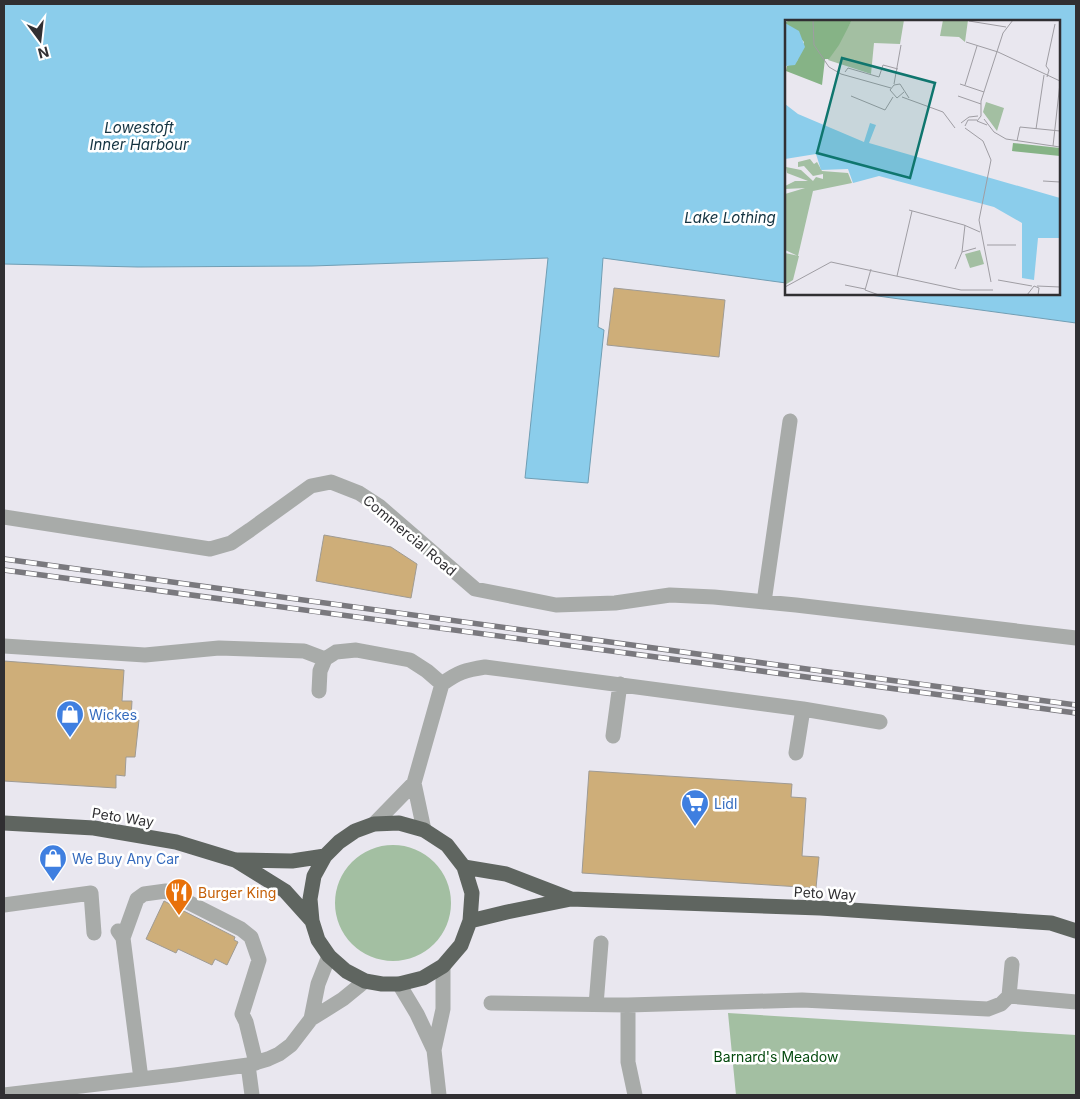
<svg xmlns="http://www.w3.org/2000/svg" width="1080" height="1099" font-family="Inter,sans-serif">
<rect width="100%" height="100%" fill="#e9e7ef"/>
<path fill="#a3bfa2" d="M335 903a58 58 0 1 1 116 0a58 58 0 1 1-116 0Z
M728,1013l348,22v60h-340z"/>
<path fill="#8bcdeb" stroke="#709eb4" d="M4,4h1072v319l-213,-29h196v-273h-273v262l-183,-25 -5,69 6,3 -16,153 -63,-5 23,-220 -236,8 -174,1 -134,-3z"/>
<path fill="#ceae79" stroke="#9f9b94" d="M614,288l111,12 -6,57 -112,-12z
M324,535l67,12 26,17 -6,34 -95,-17z
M4,661l120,9 -2,31h10l-1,17 8,2 -4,37h-9l-1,19 -9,-1v13l-112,-7z
M589,771l203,13 -1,13 15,1 -4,58 17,1 -3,31 -234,-15z
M164,901l71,36 -1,3 4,2 -11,23 -12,-6 -3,6 -34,-16 -2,4 -30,-14z"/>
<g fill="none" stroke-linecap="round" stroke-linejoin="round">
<path stroke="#a8aba9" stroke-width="15" d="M4,517l206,32 21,-6 19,-13 61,-44 20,-4 28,11 20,13 96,83 81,16 59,-2 55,-8 44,2 82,8 280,33
M764,602l26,-181
M4,646l141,9 74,-7 85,3 21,8
M319,691l1,-20 5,-12 11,-7 20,-2 54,10 17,11 15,13
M613,736l7,-52
M796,753l7,-44
M374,824l40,-41
M424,830l-10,-47 28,-99c16,-12 24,-14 43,-17l318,42 77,13
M4,905l87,-12 3,40
M118,931l5,7 18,141
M123,938l14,-39 7,-5 22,-3 75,38 10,8 8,23 -17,54 4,8 10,41
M399,984l18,30 17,36
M1009,996l67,6
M491,1003l137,2
M596,1005l5,-62
M311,1019l7,-35 11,-28
M248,1065l4,30
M4,1095l171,-20 73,-10 20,-6 11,-5 12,-9 20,-26 32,-20 22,-18
M439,1095l-5,-45 9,-41v-43
M635,1095l-7,-33v-57l174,-5 186,9 13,-5 8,-8 3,-32"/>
<path stroke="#5f6560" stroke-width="15" d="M4,823l90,5 82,14 59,18 50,31 27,30 6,19 11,16 17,15 19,10 17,3h17l24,-6 20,-12 18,-21 9,-24 2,-28 -8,-26 -17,-22 -23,-15 -25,-7 -25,1 -19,7 -16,11 -14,14 -11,20 -4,23 2,22
M237,860l55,1 33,-5
M464,867l42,7 65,25
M470,921l37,-9 64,-13 249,9 231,15 25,8"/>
<g stroke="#7a797e" stroke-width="5.5">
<path id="rail" d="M4,559l810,111 262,35
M4,570l1072,143"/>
</g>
<use href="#rail" stroke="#fff" stroke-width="4" stroke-dasharray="11" stroke-linecap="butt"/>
</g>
<defs>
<g id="shop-pin" transform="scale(1.4375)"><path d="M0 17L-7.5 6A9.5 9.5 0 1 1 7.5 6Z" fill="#3f7fe0" stroke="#fff"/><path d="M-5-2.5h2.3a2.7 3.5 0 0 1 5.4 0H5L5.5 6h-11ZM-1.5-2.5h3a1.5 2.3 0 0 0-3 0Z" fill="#fff"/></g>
<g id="supermarket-pin" transform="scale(1.4375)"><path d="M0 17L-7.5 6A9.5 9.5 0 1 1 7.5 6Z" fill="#3f7fe0" stroke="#fff"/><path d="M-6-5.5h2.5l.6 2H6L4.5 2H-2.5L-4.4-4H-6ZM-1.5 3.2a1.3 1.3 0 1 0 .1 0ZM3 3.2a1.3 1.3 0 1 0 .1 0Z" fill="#fff"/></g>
<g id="restaurant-pin" transform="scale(1.4375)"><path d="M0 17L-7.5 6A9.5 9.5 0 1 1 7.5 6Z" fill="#e8710a" stroke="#fff"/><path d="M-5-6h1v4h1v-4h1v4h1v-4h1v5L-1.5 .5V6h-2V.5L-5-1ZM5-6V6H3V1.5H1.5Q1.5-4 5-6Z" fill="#fff"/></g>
</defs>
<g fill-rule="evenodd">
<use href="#shop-pin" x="70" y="714"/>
<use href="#supermarket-pin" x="695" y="803"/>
<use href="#shop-pin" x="53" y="858"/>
<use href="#restaurant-pin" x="179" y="892"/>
</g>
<g text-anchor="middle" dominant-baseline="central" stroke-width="5" stroke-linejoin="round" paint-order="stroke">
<g font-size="14" fill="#302f32" stroke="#fff">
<text transform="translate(410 535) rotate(40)">Commercial Road</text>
<text transform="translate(123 817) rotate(9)">Peto Way</text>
<text transform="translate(825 893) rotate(3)">Peto Way</text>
</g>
<g font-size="14" fill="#366cbe" stroke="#fff" text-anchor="start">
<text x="89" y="714">Wickes</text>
<text x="714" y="803">Lidl</text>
<text x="72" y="858">We Buy Any Car</text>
</g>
<g font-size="14" fill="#c56008" stroke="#fff" text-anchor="start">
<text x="198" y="892">Burger King</text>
</g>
<g font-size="14" fill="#054a0f" stroke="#fff">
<text x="776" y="1056">Barnard's Meadow</text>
</g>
<g font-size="15" font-style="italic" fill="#153442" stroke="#fff">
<text x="139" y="127">Lowestoft<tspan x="139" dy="17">Inner Harbour</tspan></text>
<text x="730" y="217">Lake Lothing</text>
</g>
</g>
<g transform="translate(785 20)">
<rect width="275" height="275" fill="#e9e7ef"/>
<path d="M67,0h52l-4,24 -26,-1 -3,31 -43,-14zM158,0h25l-3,22 -6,-5 -19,-1zM201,82l18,6 -7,23 -14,-19zM25,139l4,5 3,-2 5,9 26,2 4,10 -39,8 -15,65 -13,-6v-56l20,-6 -20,1v-3l10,-5h13l-21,-8 -1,-6 15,3 12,11 3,-4 7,2v-5l-10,2 -9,-10 -6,1v-5zM195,230l4,14 -14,4 -5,-14zM0,233l14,3 -6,24 -8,5z" fill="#a3bfa2"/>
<path d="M4,0h63l-13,25 -10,14h-4l-3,26 -36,-14 1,-5 10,-5 7,-19 -19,-19zM228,123l47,5v8l-48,-5z" fill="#86b386"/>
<path d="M0,3l14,8 6,16 -10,18 -10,1zM0,84l13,10 66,28 6,-19 6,2 -7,18 191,55v40h-22l-4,42 -12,-2v-55l-28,-16 -115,-31 -26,7 -5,-14 -27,1 -5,-16 -31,5z" fill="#8bcdeb"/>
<path fill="none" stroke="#9f9da3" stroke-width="1" d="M28,0l1,25 15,22 12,7 50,14M184,1l37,6M181,22l32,10 62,29M60,52l3,-4 31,9 4,-12 15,4M262,57l2,-7 -3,-4 9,-42M109,64l7,-39M175,64l24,8M180,65l12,-39M119,72l-7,6 -7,-8 4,-5 6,-1 9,14M66,76l34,14 8,-13M173,76l23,8M117,77l41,15 12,16M196,96v-15l22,-68 10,-13M196,96l-4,5 10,4M199,99l10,13 12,7 54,8M176,103l8,-6 9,-1M180,106l3,-6h9M180,108l18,13 8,19 -12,60 12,62M251,109l8,-54M232,121l3,-14 40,4M268,126l7,-63M258,161l17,1M124,190l55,15 16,7M202,225h29M177,232l3,-27M86,249l-6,21 14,5M170,249l7,-17 14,-4M112,256l15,-65M213,260l34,6M60,265l20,4M252,266l23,1M0,267l46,-25 130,28h32M242,275l7,-9 5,2 -1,7"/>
<path fill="#0f766e" fill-opacity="0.15" stroke="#0f766e" stroke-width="2.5" d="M57,38l93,25 -25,95 -93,-25z"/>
<rect width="275" height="275" fill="none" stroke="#302f32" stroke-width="2.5"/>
</g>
<rect width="1080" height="1099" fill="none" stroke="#302f32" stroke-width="10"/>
<g transform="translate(40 40) rotate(165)" stroke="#ffffff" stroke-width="4" paint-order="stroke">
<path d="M0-4L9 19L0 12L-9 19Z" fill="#302f32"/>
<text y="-8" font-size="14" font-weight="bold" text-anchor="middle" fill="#302f32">N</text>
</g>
</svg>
